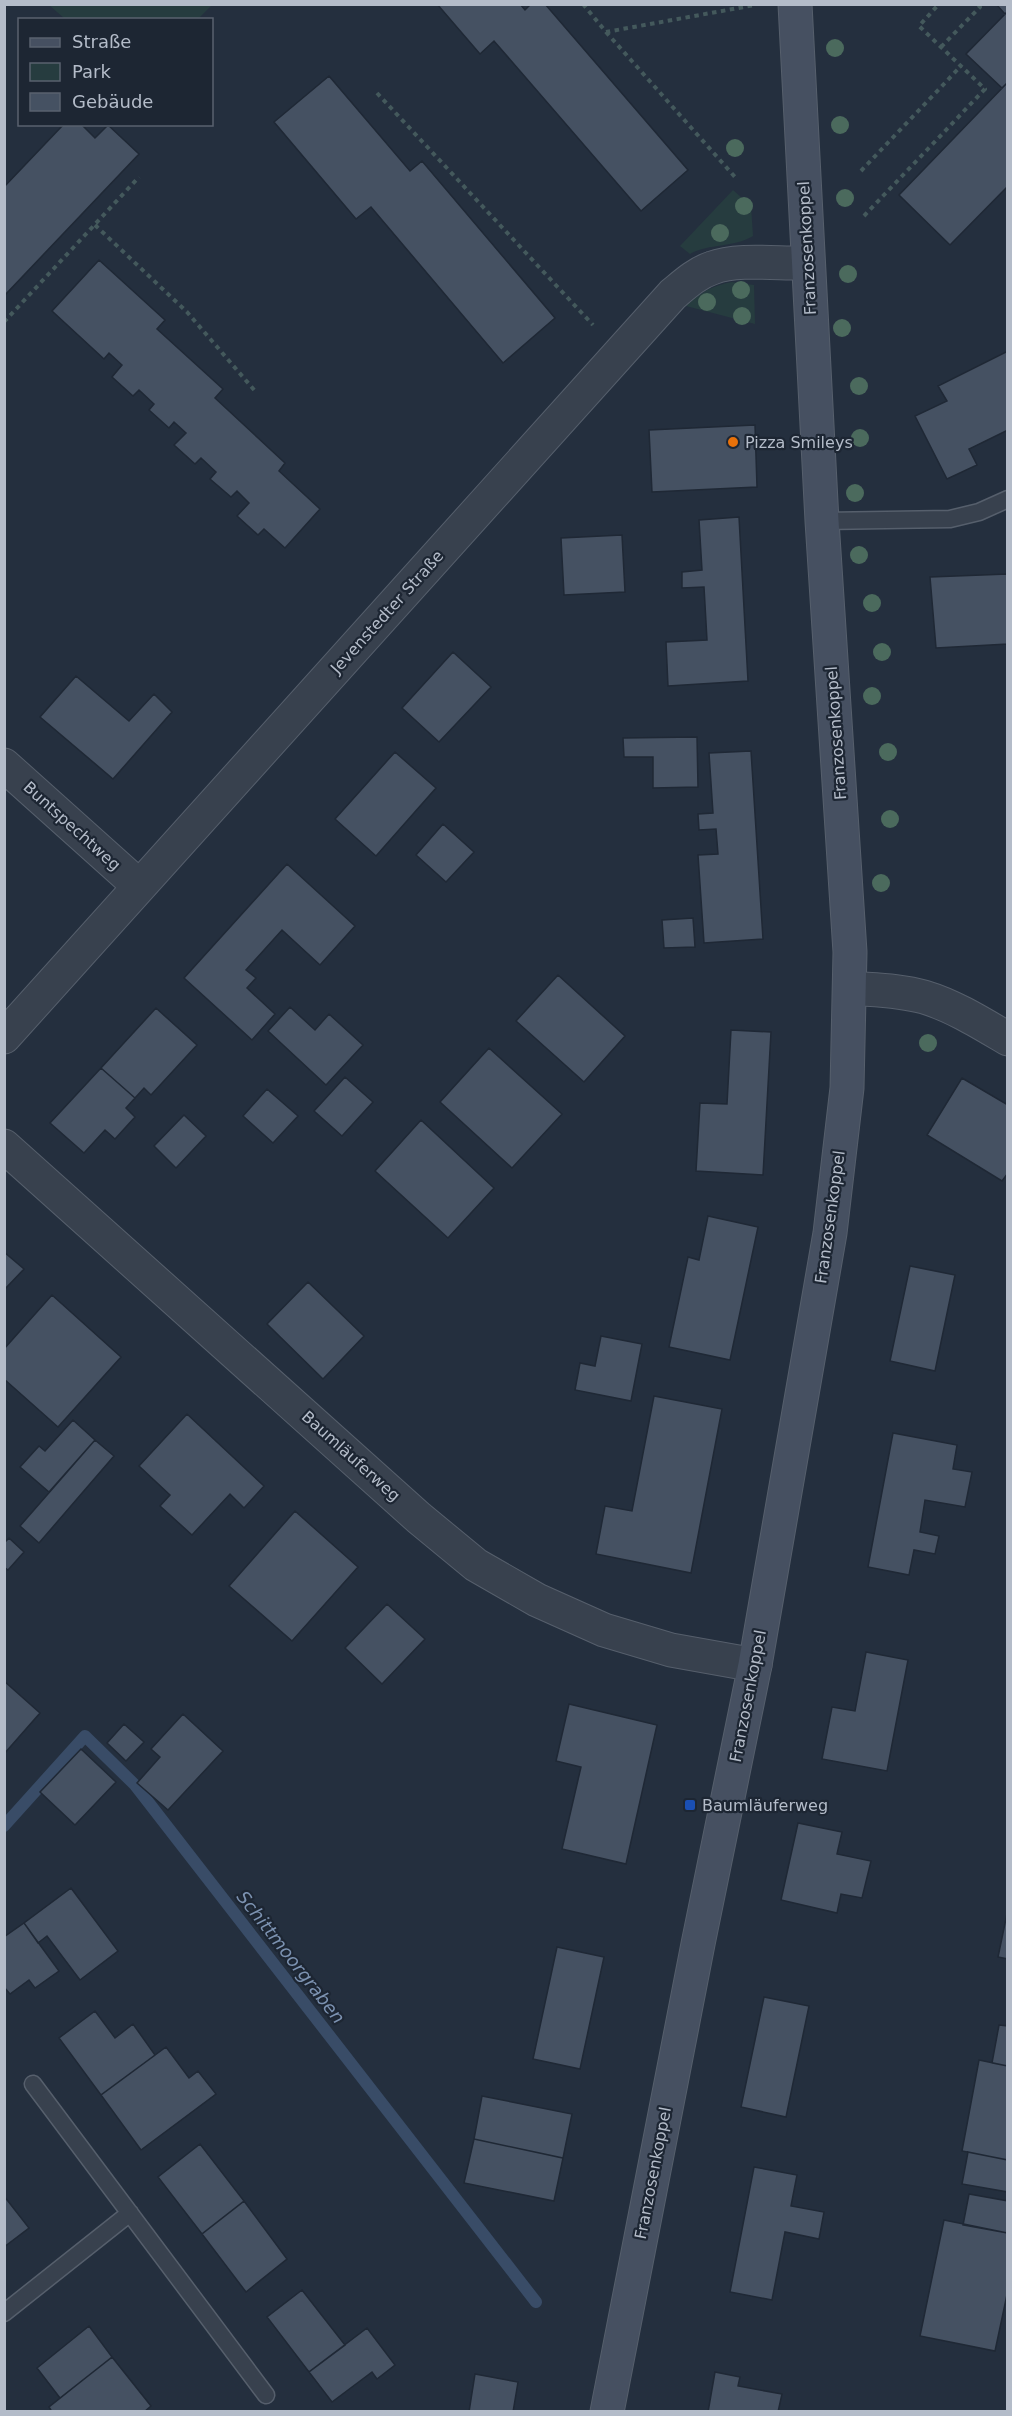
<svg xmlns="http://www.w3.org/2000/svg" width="1012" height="2416" font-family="'DejaVu Sans',sans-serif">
<rect width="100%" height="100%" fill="#242f3e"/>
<path fill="#263c3f" d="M49,5h163l-15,15 -132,-1z
M733,190l18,16 2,30c-20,12 -43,7 -63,18l-10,-8z
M732,282l22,3 1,39 -69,-18c14,-14 26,-20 46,-24z"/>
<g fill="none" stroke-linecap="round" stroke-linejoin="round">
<path stroke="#394c67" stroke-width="12" d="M4,1826l81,-90 50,49 401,517"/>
</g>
<path fill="#455162" stroke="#1f2835" stroke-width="1.5" d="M437,4h83l5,6 6,-6h14l143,166 -47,41 -147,-170 -14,13z
M996,4h12v7l-3,3z
M1008,11v71l-6,6 -36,-34z
M329,76l81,95 12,-10 133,157 -52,45 -132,-156 -15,12 -82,-97z
M1008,82v104l-58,59 -51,-50z
M64,124h17l14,14 13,-13 31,29 -135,142v-109z
M99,260l66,60 -8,9 66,60 -8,9 70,65 -6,8 41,38 -35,39 -21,-19 -6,6 -21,-19 12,-13 -12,-12 -6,6 -21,-18 6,-7 -15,-14 -6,6 -21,-19 12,-12 -12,-11 -5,6 -20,-18 5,-6 -15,-14 -6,6 -21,-19 10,-12 -13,-12 -5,6 -52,-48z
M1008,351v79l-39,19 8,16 -30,14 -32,-63 32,-15 -9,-15z
M755,425l2,62 -105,5 -3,-62z
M739,517l9,164 -80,5 -2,-44 41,-2 -3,-53 -22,1v-16l20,-2 -3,-50z
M622,535l3,57 -61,3 -3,-57z
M1008,574v70l-72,4 -6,-71z
M453,652l38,35 -52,55 -37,-34z
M76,676l53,45 25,-27 18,18 -59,67 -73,-62z
M697,737l1,50 -45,1v-31h-29l-1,-19z
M751,751l12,188 -59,4 -6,-88 20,-1 -2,-25 -17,1 -1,-16 15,-1 -4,-60z
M395,752l41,36 -60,68 -41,-37z
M443,824l31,28 -28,30 -30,-27z
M287,864l68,62 -35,39 -38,-35 -36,40 10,8 -9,10 28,26 -23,26 -68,-62z
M693,918l2,29 -31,1 -2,-28z
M558,975l67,61 -41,46 -68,-61z
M290,1007l25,23 14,-16 34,31 -37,40 -58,-54z
M156,1008l41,37 -46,50 -7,-7 -9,10 -34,-30z
M731,1030l40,2 -8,143 -67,-4 4,-68 27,1z
M489,1048l73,66 -50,54 -72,-66z
M101,1068l34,30 -9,10 9,9 -20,22 -10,-9 -21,23 -34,-30z
M345,1077l28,25 -31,34 -28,-25z
M962,1078l46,27v68l-6,8 -75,-46z
M267,1089l31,27 -25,27 -30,-27z
M184,1115l22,21 -30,32 -22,-22z
M421,1120l73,68 -46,50 -73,-67z
M708,1216l50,11 -28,133 -61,-13 19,-90 11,3z
M4,1252l20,17 -20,21z
M910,1266l45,9 -20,96 -45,-10z
M308,1282l56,54 -41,43 -56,-55z
M52,1295l69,62 -63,70 -54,-48v-30z
M601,1336l41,8 -11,57 -56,-11 5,-27 15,3z
M654,1396l68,13 -31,164 -95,-19 9,-48 27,5z
M187,1414l77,72 -20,22 -14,-14 -38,41 -32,-29 10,-11 -31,-29z
M73,1420l22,20 -46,52 -29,-25 19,-21 6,5z
M893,1433l64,12 -4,24 19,3 -7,35 -40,-7 -5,32 19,4 -4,18 -21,-4 -5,25 -41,-8z
M95,1440l19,16 -75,87 -19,-17z
M295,1511l63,56 -66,74 -63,-55z
M9,1538l15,14 -16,18 -4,-3v-24z
M387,1604l38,35 -43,45 -37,-36z
M866,1652l42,8 -21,111 -65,-12 10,-52 23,4z
M4,1681l36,32 -36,41z
M569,1704l88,21 -31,139 -64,-15 19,-82 -25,-6z
M183,1714l40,37 -55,59 -31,-27 23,-26 -9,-8z
M124,1724l20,18 -18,19 -19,-18z
M81,1749l35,33 -41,43 -35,-33z
M798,1823l44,9 -5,22 34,7 -9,37 -21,-4 -4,19 -56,-13z
M71,1888l47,63 -38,29 -33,-44 -9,7 -14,-20z
M1008,1909v50l-10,-2z
M24,1923l35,48 -24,17 -6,-8 -19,14 -6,-7v-50z
M557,1947l47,10 -24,112 -47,-10z
M764,1997l45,9 -23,111 -45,-10z
M95,2011l20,27 18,-14 22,31 -54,40 -42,-57z
M999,2025l9,1v40l-16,-3z
M166,2047l23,31 9,-7 18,23 -75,56 -40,-55z
M979,2060l29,6v94l-46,-9z
M482,2096l90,18 -9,44 -89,-19z
M474,2139l89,19 -9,43 -90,-18z
M200,2144l44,57 -42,33 -44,-57z
M968,2152l40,8v32l-46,-8z
M754,2167l43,8 -6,31 33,6 -5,27 -34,-7 -13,68 -42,-8z
M969,2194l39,7v32l-45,-8z
M4,2196l25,32 -25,19z
M244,2201l43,58 -41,33 -44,-58z
M944,2220l64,13v57l-13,61 -75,-15z
M302,2290l43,55 -36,27 -42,-55z
M89,2326l23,31 -52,41 -23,-30z
M367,2328l28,37 -18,14 -5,-7 -40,30 -23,-30z
M112,2357l39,49 -7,6h-92l-3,-5z
M715,2372l25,5 -2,9 44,8 -4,18h-70z
M475,2374l43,8 -5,30h-44z"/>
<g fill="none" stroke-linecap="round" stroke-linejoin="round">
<g stroke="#565f6c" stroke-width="19">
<path id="lane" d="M822,521l128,-2 29,-7 29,-13
M33,2084l233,311
M4,2313l126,-100"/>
</g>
<g stroke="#565f6c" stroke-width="35">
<path id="street" d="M4,765l135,121
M850,988c24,2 50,2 74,9 30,9 57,26 84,42
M4,1037l669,-743c12,-10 24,-21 39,-26 26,-10 68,-4 95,-5
M4,1146l415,372 57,47 61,35 67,30 67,20 84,15"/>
</g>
<g stroke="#565f6c" stroke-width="35">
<path id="secondary" d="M607,2412l91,-468 57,-279 75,-432 17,-145 3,-136 -28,-431 -27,-517"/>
</g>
<path stroke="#44595c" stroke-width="4" stroke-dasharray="4.5 4.5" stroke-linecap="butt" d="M583,4l23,28 149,-27
M606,32l129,145
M941,47l39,-40 -2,-3
M377,93l216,232
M861,171l100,-105
M864,216l121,-127 -66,-63 20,-22
M95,225l92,87 68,79
M4,322l135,-145"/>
<use href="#lane" stroke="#38414e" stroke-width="16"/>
<use href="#street" stroke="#38414e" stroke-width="33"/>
<use href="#secondary" stroke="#465061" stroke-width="33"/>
</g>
<g fill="#4b6a5d">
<circle cx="835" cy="48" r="9"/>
<circle cx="840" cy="125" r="9"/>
<circle cx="735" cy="148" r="9"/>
<circle cx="845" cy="198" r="9"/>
<circle cx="744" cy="206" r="9"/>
<circle cx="720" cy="233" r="9"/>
<circle cx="848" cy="274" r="9"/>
<circle cx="741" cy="290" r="9"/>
<circle cx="707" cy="302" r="9"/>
<circle cx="742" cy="316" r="9"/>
<circle cx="842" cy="328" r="9"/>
<circle cx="859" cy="386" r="9"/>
<circle cx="860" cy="438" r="9"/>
<circle cx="855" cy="493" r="9"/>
<circle cx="859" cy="555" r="9"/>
<circle cx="872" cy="603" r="9"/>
<circle cx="882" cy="652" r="9"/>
<circle cx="872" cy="696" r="9"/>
<circle cx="888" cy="752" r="9"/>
<circle cx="890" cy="819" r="9"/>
<circle cx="881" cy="883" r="9"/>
<circle cx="928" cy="1043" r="9"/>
</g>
<circle fill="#e8710a" stroke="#1d2633" stroke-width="2" cx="733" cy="442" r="6"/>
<rect fill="#1a4fb4" stroke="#1d2633" stroke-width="2" x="684" y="1799" width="12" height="12" rx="3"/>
<g text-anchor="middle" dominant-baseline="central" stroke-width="4.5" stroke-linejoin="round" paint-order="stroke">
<g font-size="16" fill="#b4bcc9" stroke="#1d2633">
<text transform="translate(807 248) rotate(-93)">Franzosenkoppel</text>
<text transform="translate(387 612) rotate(-48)">Jevenstedter Straße</text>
<text transform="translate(836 733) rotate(-94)">Franzosenkoppel</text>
<text transform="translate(72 826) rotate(42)">Buntspechtweg</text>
<text transform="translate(830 1217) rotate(-82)">Franzosenkoppel</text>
<text transform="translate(351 1456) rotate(42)">Baumläuferweg</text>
<text transform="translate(748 1696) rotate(-79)">Franzosenkoppel</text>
<text transform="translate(653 2173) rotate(-79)">Franzosenkoppel</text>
</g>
<g font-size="16" fill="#b4bcc9" stroke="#1d2633" text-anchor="start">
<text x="745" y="442">Pizza Smileys</text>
<text x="702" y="1805">Baumläuferweg</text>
</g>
<g font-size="18" font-style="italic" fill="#7c92b1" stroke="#1d2633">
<text transform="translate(291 1957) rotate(52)">Schittmoorgraben</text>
</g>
</g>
<rect width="1012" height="2416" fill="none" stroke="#b4bcc9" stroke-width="12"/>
<rect x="18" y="18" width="195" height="108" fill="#1d2633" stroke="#59626f" stroke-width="1.5"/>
<rect x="30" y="38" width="30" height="9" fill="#465061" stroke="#59626f" stroke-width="1.5"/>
<text x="72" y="48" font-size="18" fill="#b4bcc9">Straße</text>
<rect x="30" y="63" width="30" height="18" fill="#263c3f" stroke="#59626f" stroke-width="1.5"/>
<text x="72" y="78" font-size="18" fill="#b4bcc9">Park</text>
<rect x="30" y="93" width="30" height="18" fill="#455162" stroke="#59626f" stroke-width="1.5"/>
<text x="72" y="108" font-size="18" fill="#b4bcc9">Gebäude</text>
</svg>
